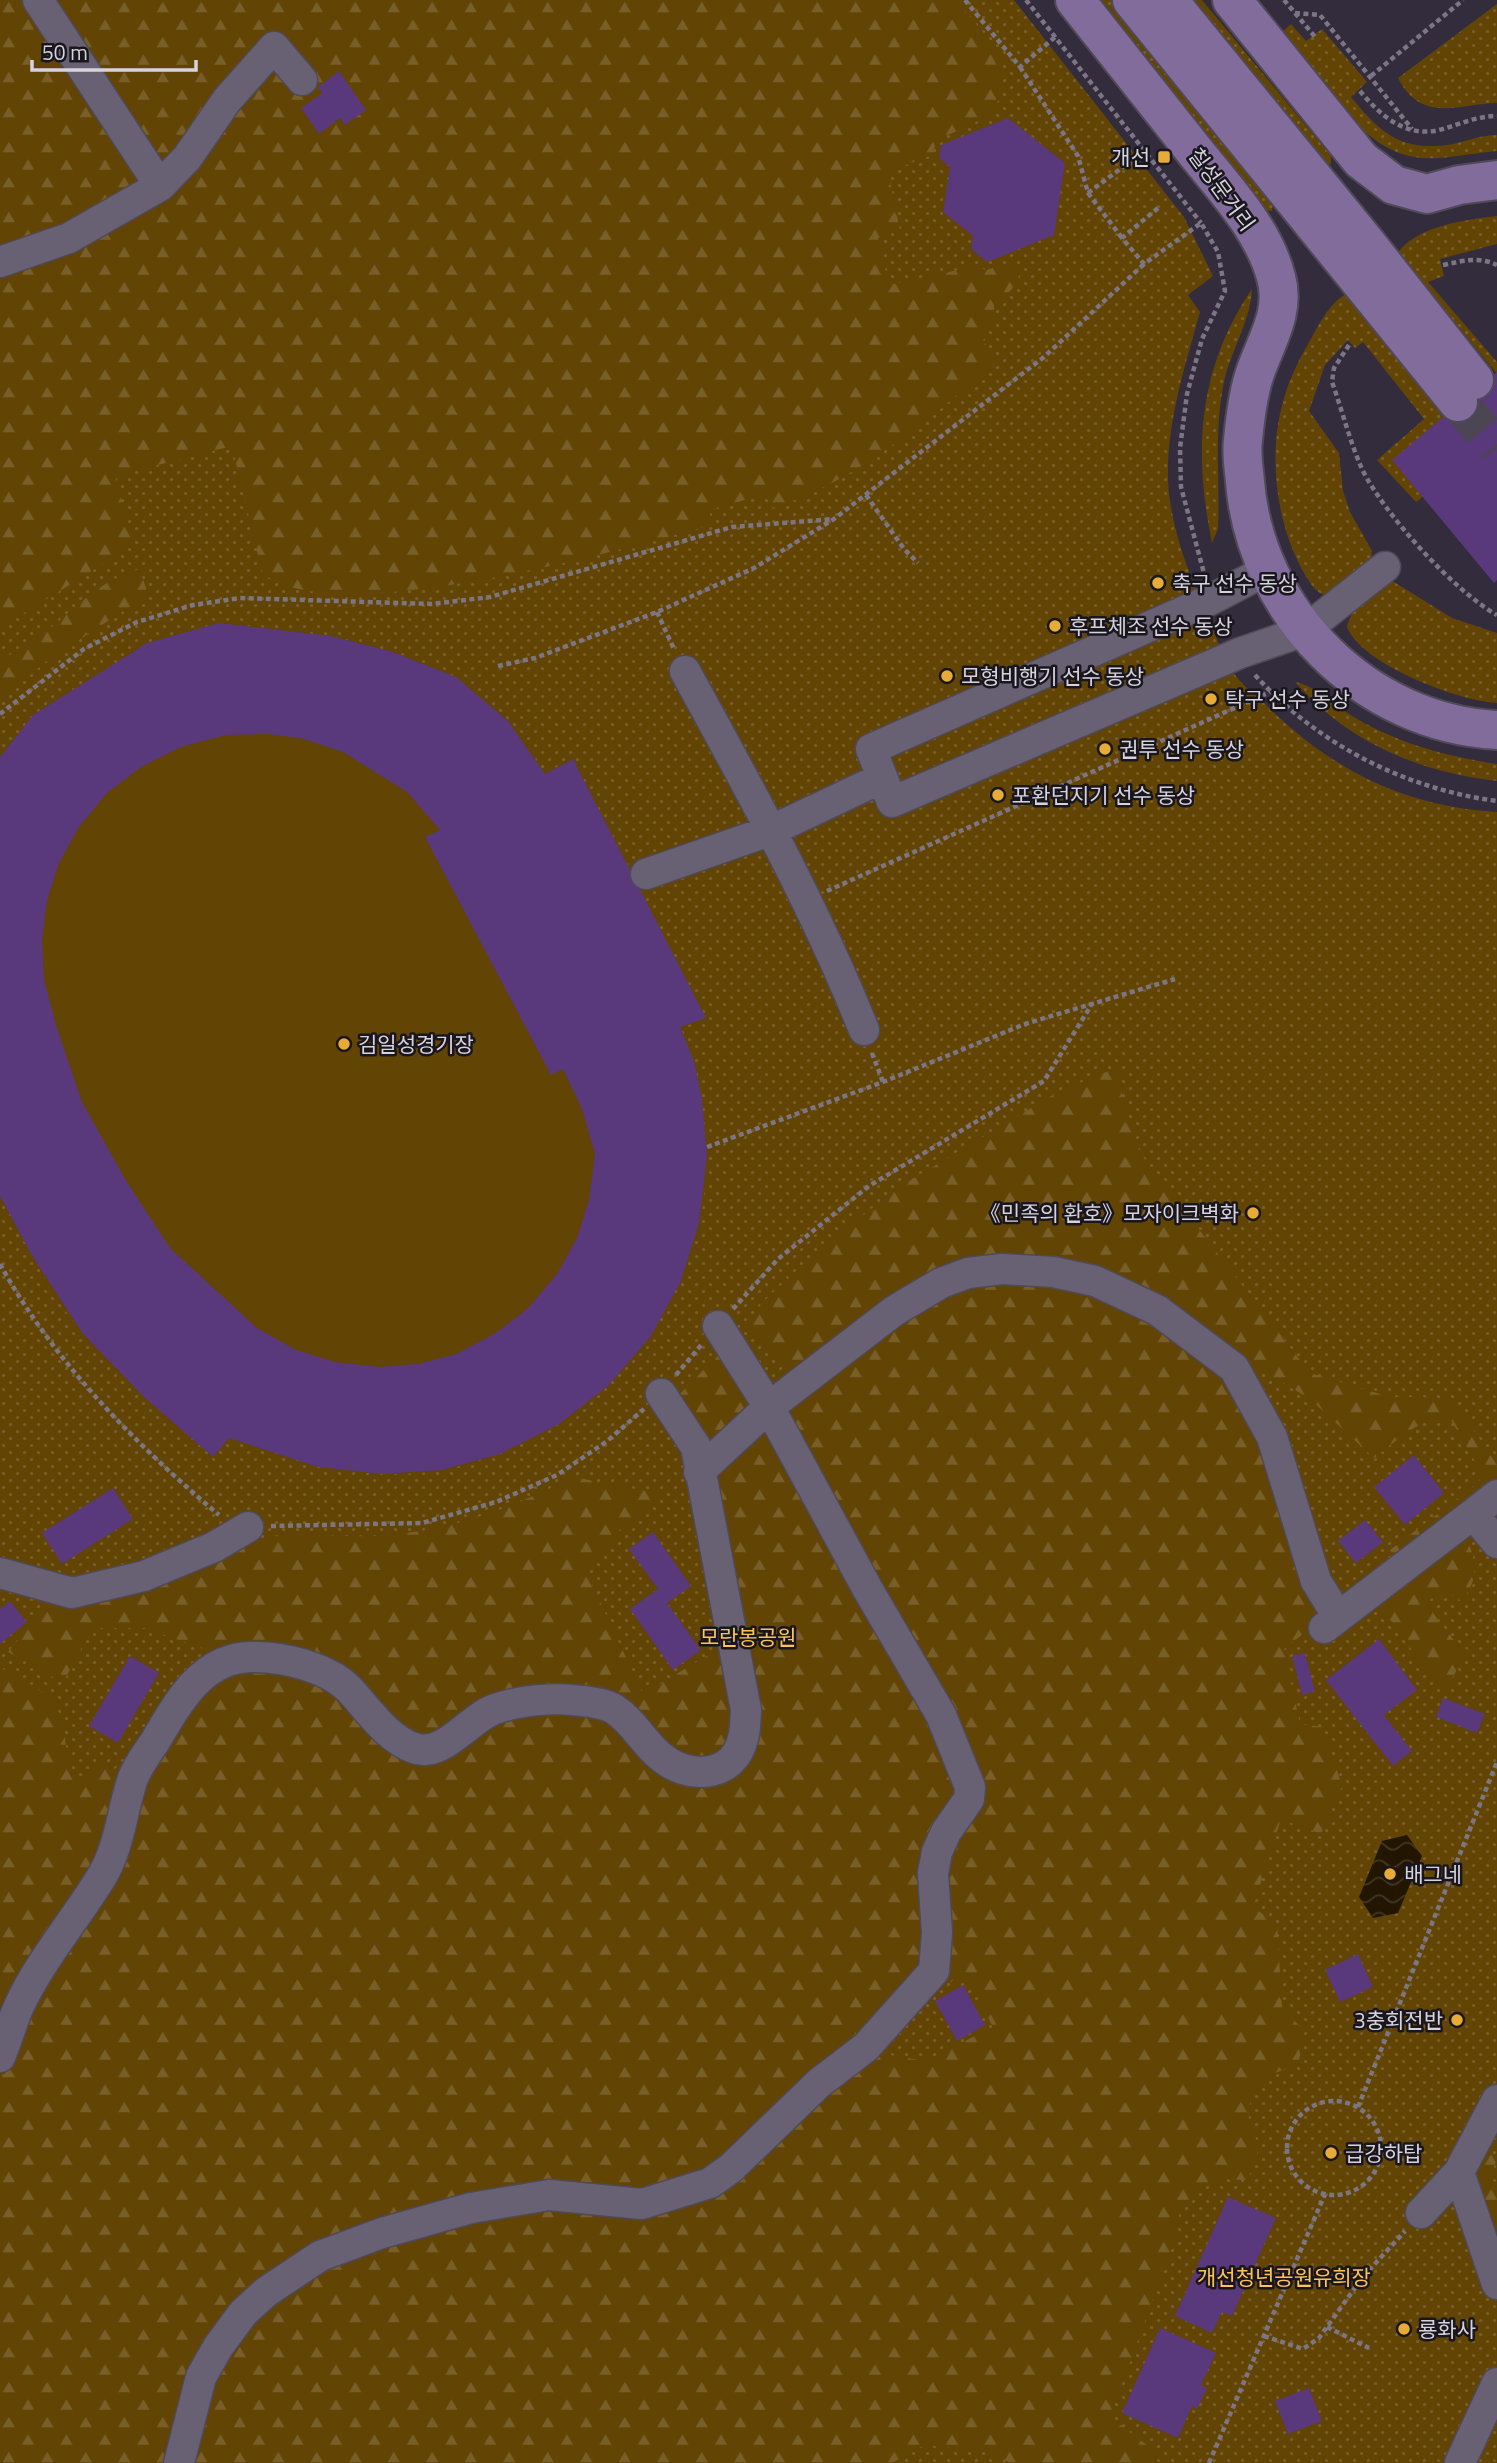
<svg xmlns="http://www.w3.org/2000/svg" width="1497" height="2463" font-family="'Titillium Web','Noto Sans KR',sans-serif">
<defs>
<pattern id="grass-dots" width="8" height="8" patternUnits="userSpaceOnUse" patternTransform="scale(1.75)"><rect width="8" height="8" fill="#624405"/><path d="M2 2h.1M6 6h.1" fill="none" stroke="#785e29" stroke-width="1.8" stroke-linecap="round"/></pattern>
<pattern id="forest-firs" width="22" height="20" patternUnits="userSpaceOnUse" patternTransform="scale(1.75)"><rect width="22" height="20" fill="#624405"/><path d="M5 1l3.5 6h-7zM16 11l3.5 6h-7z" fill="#785e29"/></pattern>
<pattern id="water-waves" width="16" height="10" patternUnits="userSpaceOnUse" patternTransform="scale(1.75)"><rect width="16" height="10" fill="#231600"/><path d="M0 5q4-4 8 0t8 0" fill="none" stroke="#423725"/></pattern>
</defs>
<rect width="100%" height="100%" fill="#332c3c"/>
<path fill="url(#grass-dots)" d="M0,0h1014l170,217 29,59 -25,19 12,17c-15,55 -33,108 -32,166 1,42 19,94 37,132 10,22 19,53 35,71 8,9 19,16 27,25 67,65 136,100 230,106v1651h-1497z
M1100,0h11l162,203 -1,8 -8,-1z
M1189,0h13l129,156v8l-5,1z
M1497,4v99c-40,1 -75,21 -99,-25z
M1291,24l15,17 16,-12 45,53 -16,15c29,35 48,54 97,48 17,-3 32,-10 49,-10v16c-55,5 -86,21 -133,-20l-82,-99z
M1497,216v28l-57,15 4,17 -16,6 69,80v12l-99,-122c22,-27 67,-32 99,-36z
M1252,289c-2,35 -23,64 -29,98 -9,48 -3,94 -5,142l-6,14c-19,-92 -14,-175 40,-254z
M1347,294l105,132 -21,64 -15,12 -39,-42 47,-41 -61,-77 -8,6 -7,-8 -23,25 -16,46 30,42 4,38 7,21 22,39 -2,14 -39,30c-13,1 -17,-7 -24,-17 -30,-48 -40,-121 -24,-176 6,-24 18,-46 30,-67 8,-14 19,-35 34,-41z
M1394,582l58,36 45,15v70c-38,-2 -135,-38 -150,-76 5,-21 26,-44 47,-45z
M1295,682c24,5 38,23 59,35 45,27 92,39 143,47v17c-79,-9 -149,-39 -202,-99z"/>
<path fill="url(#forest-firs)" d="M0,0h956l47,56c-4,14 -1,35 -6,48 -6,15 -46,29 -60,36l-5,15 -44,17 12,58 -22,8 11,47 88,-19 9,4 22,-7 11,13 -7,13 -18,17 1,13 -12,22 12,15 -5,13c-67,53 -134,113 -217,139l-4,-15 -60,17 3,15c-84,23 -385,108 -450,47l-30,-126 -117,30 19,69 -134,83z
M140,569l8,26 -103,67 -45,40v-42c12,-7 26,-13 38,-22 35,-26 58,-57 102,-69z
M1113,1069l6,5 4,28 20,55 167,216 80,24h33l25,4 14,12 35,52 -4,15 -97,79 -6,-9 88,-67 5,-8 -32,-55c-28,-7 -55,22 -77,38l-64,-59 -45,-27 -23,-6 -80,-60 -162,-43 -206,114 -45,-49 11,-23 55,-52 84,-66 159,-95z
M1054,1277l100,38 70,60 40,68 64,171 -44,35 16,75 23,3 19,59 -21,48 -40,-15 -28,88 24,17 5,83 20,22 -3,35 -27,10 -19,13 -5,28 11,33 -11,32 -25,-1 -26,11 -17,21 -7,33 -63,173 50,38 -9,8h-141l-16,-10 -69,-8 -33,18h-709l40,-114 75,-71 177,-64 219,-17 170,-137 20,-6 41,7 68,-34 -27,-52 -20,9 -7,-14v-98l35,-71 -193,-391 27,-26 156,-103z
M725,1348l36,59 -49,47 -37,-55z
M769,1421l195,367 -39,183 -201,195 -84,32 -92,-8 -287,99 -89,174h-172v-380l138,-303 87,-115 97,15 79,68 122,-39 87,5 41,42 87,6 -33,-279z
M573,1477l93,18 -49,37 -4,13 -28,24 58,125 85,-51 11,96 -39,30 -112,-72 -173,46 -66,-60 -126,-27 -78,-28h-53l-29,55 -55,-31 39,-48c12,0 25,3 37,1 64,-7 118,-53 180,-67 33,-7 72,0 107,-2 73,-3 138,-26 202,-59z
M1467,1533l5,5 -4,5c11,21 8,42 -7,58l-12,-8 -25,8 35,46 8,2 -21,42 -10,-7 -60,-84z
M0,1667c15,10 38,19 51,32 15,15 14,57 21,78l12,6 16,-21 12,10 9,-9 8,9 -23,79 -106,185z
M1491,2154l6,5 -7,19 7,6v65l-23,-79 5,-10z"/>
<path fill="#624405" d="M219,623c100,10 216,20 289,98 14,15 25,35 37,52l28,-14 133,259 -25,10c31,79 36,173 0,252 -10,21 -29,42 -42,61 -10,14 -19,30 -30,43 -35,41 -116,77 -168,86 -78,13 -139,-8 -212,-32l-16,19c-44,-39 -91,-77 -129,-122 -34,-41 -59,-92 -84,-139v-439l33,-42 114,-72z"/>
<path fill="url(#water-waves)" d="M1407,1835l15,21 -24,57 -25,5 -14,-21 23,-56z"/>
<path fill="#59397b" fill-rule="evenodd" d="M339,71l27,39 -21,15 -5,-7 -21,16 -18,-26 21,-15 -4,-6z
M1008,118l57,45 -11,72 -67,27 -16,-13 2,-13 -30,-24 7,-45 -11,-9 2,-13z
M1497,372v208l-3,3 -102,-123z
M219,623l112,13 62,16 63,25 52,44 37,53 28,-15 133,259 -26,9 14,34 8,37 5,58 -8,67 -18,58 -30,55 -43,50 -49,38 -59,30 -58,16 -60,4 -64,-7 -89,-29 -16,19 -68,-59 -62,-64 -52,-80 -31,-58v-439l33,-42 114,-72zM267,734l33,4 43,14 64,40 33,38 -15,7 126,238 12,-6 19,40 13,45 -6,46 -12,38 -20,36 -29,34 -32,25 -40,21 -38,10 -40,3 -43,-5 -39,-12 -39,-22 -87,-80 -45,-69 -43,-77 -26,-77 -12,-45 -2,-40 5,-40 12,-37 20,-36 28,-34 34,-26 40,-20 45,-12z
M1414,1455l30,38 -39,32 -31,-38z
M113,1488l20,31 -71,45 -20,-31z
M1365,1520l18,22 -27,21 -18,-22z
M653,1532l38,54 -24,17 34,47 -28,20 -43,-61 28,-20 -29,-40z
M10,1601l17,21 -27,22v-35z
M1379,1639l38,51 -33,25 28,36 -19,15 -67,-86z
M1305,1653l10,38 -13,4 -10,-39z
M130,1656l29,17 -41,70 -29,-17z
M1443,1698l42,16 -8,19 -41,-16z
M1358,1954l15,33 -33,15 -15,-32z
M963,1985l22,40 -28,16 -22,-40z
M1228,2197l48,21 -44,98 -10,-4 -10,21 -37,-17z
M1160,2328l56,25 -15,32 6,3 -10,21 -5,-3 -14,32 -56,-25z
M1309,2388l13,33 -34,13 -13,-33z"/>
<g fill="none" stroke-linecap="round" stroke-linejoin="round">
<path stroke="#4c4554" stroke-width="38" stroke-dasharray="38 19" stroke-linecap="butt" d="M1458,402l39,46"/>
<g stroke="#504957" stroke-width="33">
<path id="minor" d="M38,0l122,186
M0,262l69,-24 91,-52 27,-28 40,-58 47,-53 28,33
M1267,570l-55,29 -341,150 21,53 348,-149 64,-22 81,-64
M685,671c64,117 129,234 179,359
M646,874l126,-44 110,-52
M699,1472l70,-65 125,-96 47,-28 27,-10 34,-4 51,3 42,9 62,29 77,58 38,69 44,144 22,36
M1497,1495l-24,19 24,29
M0,1573l72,20 72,-17 70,-29 34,-20
M1324,1628l149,-114
M0,2057c7,-16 12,-35 19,-51 22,-47 57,-87 83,-130 17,-28 20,-64 30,-95 4,-13 14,-26 22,-38 23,-38 46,-85 97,-86 30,-1 76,10 98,32 19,20 37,49 65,59 29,11 55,-30 81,-39 26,-9 60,-12 87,-8 10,1 24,3 32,8 19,12 29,33 46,47 27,24 74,23 83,-18 3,-9 2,-19 3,-28l-50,-263 -35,-53
M1459,2172l38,112
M1421,2213l38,-41 38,-72
M179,2463l22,-86 17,-30 25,-34 23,-21 54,-36 62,-23 89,-25 78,-13 93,9 68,-21 21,-15 88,-85 47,-36 68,-76 3,-38 -4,-60 4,-21 9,-20 23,-33 1,-12 -29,-72 -74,-127 -98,-181 -51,-81
M1460,2463l37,-80"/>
</g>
<g stroke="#504957" stroke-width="42">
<path id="major" d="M1075,0c40,50 79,100 118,149 31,39 70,79 83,128 10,35 -10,64 -21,96 -7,20 -10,46 -12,67 -2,14 1,29 2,42 11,131 120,241 252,248
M1132,0l326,402
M1168,0l199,244 107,136
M1232,0l129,160 33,25 33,9 32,-9 38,-5"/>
</g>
<path stroke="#7c7684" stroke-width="4.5" stroke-dasharray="5 3.5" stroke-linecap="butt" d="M965,0l55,67 35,-30
M1026,0l175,223
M1284,0l11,13 25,2 92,114
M1295,13l21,25
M1020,67l58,89 10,37 55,-41
M1371,76l92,-76
M1360,91c20,24 45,47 79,39 19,-5 37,-14 58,-14
M1088,193l34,45
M1158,208l-36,30 22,26 57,-41 17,29 7,39 -23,48 -15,55 -7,54 1,39 24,90
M1443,265c20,-4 35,-9 54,0
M1349,345l-15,23 -2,14c10,28 18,60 30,87 22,45 92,122 135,146
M866,495l38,54 14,14
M657,612l17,37
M498,666l37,-8 122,-46 97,-44 80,-49 210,-162 100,-93
M1255,675c62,69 150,114 242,126
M0,714l84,-65 53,-27 56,-17 47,-7 192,6 58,-7 242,-70 102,-8
M827,891l443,-199
M872,1053l11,29
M707,1147l176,-65 142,-58 150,-45
M0,1264c54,98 134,179 219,251
M733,1309l45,-50 91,-73 175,-105 48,-77
M676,1375l26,-31
M271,1526l151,-3 74,-21 61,-27 49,-33 38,-33
M1287 2148a47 47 0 1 1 94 0a47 47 0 1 1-94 0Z
M1358,2107l139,-345
M1327,2327l42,21
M1264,2336l39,13 16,-11 43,-60 43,-47
M1209,2463l116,-269"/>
<use href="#minor" stroke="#686173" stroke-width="30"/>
<use href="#major" stroke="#816c9b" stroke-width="38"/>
</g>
<g fill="#e7ac37" stroke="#19161d" stroke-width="2.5">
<rect x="1157" y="150" width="14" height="14" rx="3.5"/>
<circle cx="1158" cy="583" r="7"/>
<circle cx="1055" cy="626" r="7"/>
<circle cx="947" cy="676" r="7"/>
<circle cx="1211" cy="699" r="7"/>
<circle cx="1105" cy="749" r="7"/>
<circle cx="998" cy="795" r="7"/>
<circle cx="344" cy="1044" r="7"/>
<circle cx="1253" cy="1213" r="7"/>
<circle cx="1390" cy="1874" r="7"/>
<circle cx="1457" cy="2020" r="7"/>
<circle cx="1331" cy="2153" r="7"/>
<circle cx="1404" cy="2329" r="7"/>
</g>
<g text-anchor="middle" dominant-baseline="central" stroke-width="5" stroke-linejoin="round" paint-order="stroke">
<g font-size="21" fill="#d7d3dd" stroke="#19161d" text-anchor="start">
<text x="1150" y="157" text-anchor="end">개선</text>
<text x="1172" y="583">축구 선수 동상</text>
<text x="1069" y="626">후프체조 선수 동상</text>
<text x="961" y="676">모형비행기 선수 동상</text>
<text x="1225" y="699">탁구 선수 동상</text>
<text x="1119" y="749">권투 선수 동상</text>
<text x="1012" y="795">포환던지기 선수 동상</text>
<text x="358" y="1044">김일성경기장</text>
<text x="1239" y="1213" text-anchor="end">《민족의 환호》모자이크벽화</text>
<text x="1404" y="1874">배그네</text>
<text x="1443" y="2020" text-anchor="end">3충회전반</text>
<text x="1345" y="2153">급강하탑</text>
<text x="1418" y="2329">룡화사</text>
</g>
<g font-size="21" fill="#d7d3dd" stroke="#19161d">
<text transform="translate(1222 189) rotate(54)">칠성문거리</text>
</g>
<g font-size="21" fill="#fdc357" stroke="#19161d">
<text x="748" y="1637">모란봉공원</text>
<text x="1284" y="2277">개선청년공원유희장</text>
</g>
</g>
<path d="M32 60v10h164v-10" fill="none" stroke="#d7d3dd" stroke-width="3.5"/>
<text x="42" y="60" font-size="21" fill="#d7d3dd" stroke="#19161d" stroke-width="5" paint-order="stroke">50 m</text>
</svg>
